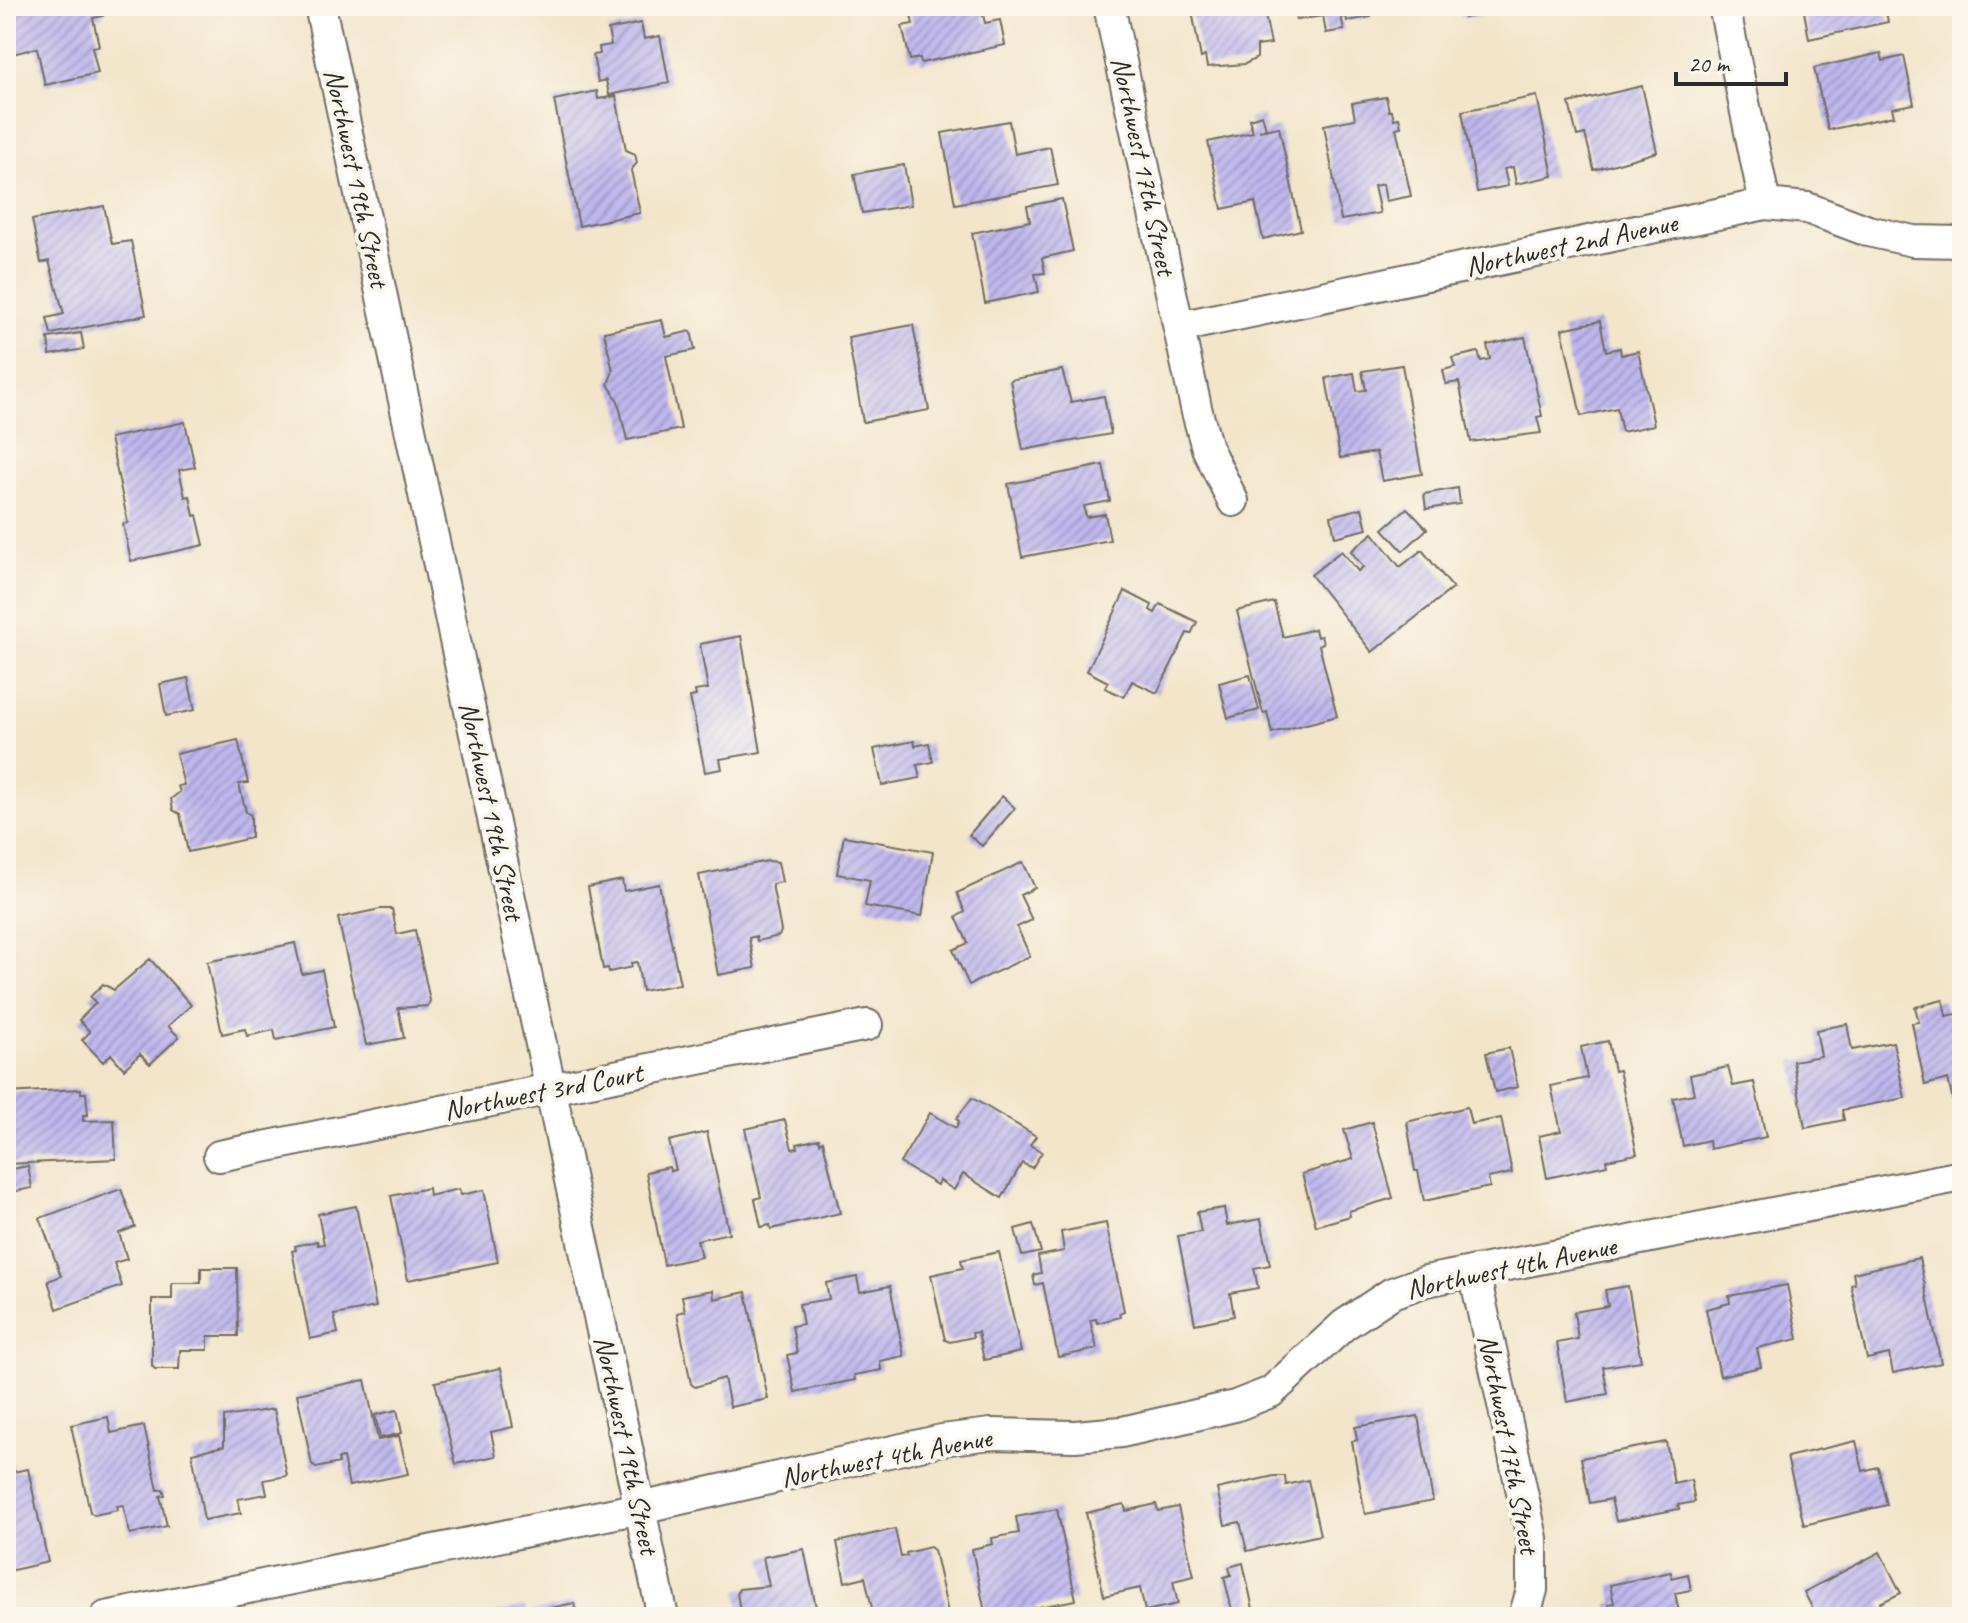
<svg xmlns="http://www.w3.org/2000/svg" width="1968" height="1623" font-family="Caveat,sans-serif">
<defs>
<pattern id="building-hatch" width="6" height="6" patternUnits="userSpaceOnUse" patternTransform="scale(2)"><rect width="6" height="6" fill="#bfb7ed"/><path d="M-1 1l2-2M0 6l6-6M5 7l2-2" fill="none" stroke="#9b95c0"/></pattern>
</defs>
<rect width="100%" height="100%" fill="#fbf7ec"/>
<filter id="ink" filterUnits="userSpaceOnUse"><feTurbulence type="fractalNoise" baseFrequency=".0125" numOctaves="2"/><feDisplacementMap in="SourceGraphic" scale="16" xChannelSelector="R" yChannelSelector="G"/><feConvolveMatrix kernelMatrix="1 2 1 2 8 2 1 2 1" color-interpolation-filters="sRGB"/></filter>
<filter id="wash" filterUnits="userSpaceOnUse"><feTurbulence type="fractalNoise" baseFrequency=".006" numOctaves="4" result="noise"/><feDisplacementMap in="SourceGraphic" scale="32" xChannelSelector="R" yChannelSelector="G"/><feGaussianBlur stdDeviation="1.8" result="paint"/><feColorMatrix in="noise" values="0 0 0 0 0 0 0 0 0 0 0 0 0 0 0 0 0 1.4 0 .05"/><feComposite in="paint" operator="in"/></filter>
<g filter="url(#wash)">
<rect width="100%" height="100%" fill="#f2e5ca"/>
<g id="blocks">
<path fill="url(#building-hatch)" d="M101,6l2,10 -10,2 6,28 -7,1 6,26 -53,12 -8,-37 -29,7 -2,-48z
M909,6h101v4l-27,5 2,8 15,-3 5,25 -84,18 -1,-5 -10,2 -8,-34 11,-2z
M1191,6h72l8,38 -14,2v12l-12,6 -38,3 -2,-11 -4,2z
M1293,6h76l2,11 -24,4 -2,-11 -5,1 4,19 -18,3 -3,-17 -27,4z
M1454,6h53v4l-43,8z
M1803,6h82l3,16 -79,17z
M641,23l3,16 16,-3 9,47 -60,12 -3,-15 -8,2 -5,-27 7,-1 -1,-7 12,-2 -3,-15z
M1881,53l2,8 21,-5 10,48 -22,4 2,8 -66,14 -14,-62z
M1642,86l15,66 -63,18 -9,-36 -8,2 -8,-33z
M597,91l1,8 18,-3 10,54 9,4 2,9 -6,7 9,43 -61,13 -25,-126z
M1537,96l16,80 -37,8 -3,-17 -9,2 4,17 -31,6 -15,-81z
M1386,97l3,14h3l2,8 5,-1 2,9 -5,1 15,68 -25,5 -3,-17 -9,2 6,27 -39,7 -17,-95 31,-6 -3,-16z
M1262,115l4,13 -7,3 20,-4 22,103 -38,9 -8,-37 -33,7 -14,-67 45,-10 -4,-13z
M1009,121l6,33 35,-7 8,38 -103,19 -13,-71z
M904,165l7,40 -49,8 -8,-39z
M1062,199l11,52 -31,7 3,15 -10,1 4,18 -54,11 -13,-70 58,-12 -3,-15z
M104,206l8,38 19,-3 15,74 -95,19 -4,-16 17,-4 -15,-53 -8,2 -9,-43z
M662,320l4,17 25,-6 4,19 -29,6 15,73 -54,11 -9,-39 -10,-17 5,-13 -9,-39z
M1600,321l6,30 14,-3 1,7 17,-4 16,74 -32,7 -5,-24 -36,8 -19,-87z
M913,325l16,85 -66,12 -15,-85z
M81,333l3,16 -34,6 -2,-17z
M1525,337l17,79 -5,1 4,16 -70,9 -12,-60 -13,2 -3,-14 12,-3 -3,-9 26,-6 3,9 9,-2 -3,-14z
M1402,365l20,109 -40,7 -6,-29 -36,6 -14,-80 28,-5 3,18 9,-1 -4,-19z
M1062,370l9,32 33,-6 7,38 -88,16 -13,-70z
M185,422l10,45 -16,3 6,27 5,-1 4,20 3,-1 7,30 -73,16 -8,-37 5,-1 -18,-85z
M1103,465l7,36 -26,5 2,11 19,-3 5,26 -88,17 -14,-73z
M1458,488l2,16 -34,5 -2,-15z
M1362,508l5,21 -32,8 -4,-21z
M1407,508l20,21 -24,22 -20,-22z
M1373,533l27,34 22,-17 31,38 -81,64 -61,-77 30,-24 17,20 5,-4 -12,-16z
M1125,591l27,14 -2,5 5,3 5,-9 37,18 -6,12 -4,-1 -30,60 -25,-12 -8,16 -19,-9 3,-6 -21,-11z
M1274,602l9,35 32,-8 2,8 4,-1 2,7 -4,2 18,71 -65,17 -5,-21 -4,1 -26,-102z
M741,636l20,116 -41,7 2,10 -17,3 -15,-75 6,-1 -1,-5 13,-2 -8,-45z
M1250,675l9,35 -31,8 -9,-35z
M188,678l7,32 -29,6 -6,-32z
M238,740l10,43 -9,1 7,28 5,3v23l-63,14 -8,-38 -7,-4 -2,-11 9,-7 -2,-6 6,-1 -8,-31z
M914,741l1,5 14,-3 4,19 -16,3 3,13 -38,7 -8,-36z
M1002,796l13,12 -33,38 -13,-11z
M844,836l89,16 -11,64 -57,-10 5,-26 -33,-6z
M768,861l10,1 4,20 -10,2 9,47 -2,5 -22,5 -1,-5 -7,2 6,30 -37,7 -19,-100z
M1023,862l12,26 -15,7 12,25 -15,7 13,29 -61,29 -16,-35 15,-7 -12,-26 9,-5 -8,-19z
M622,880l2,11 35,-7 21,100 -38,7 -5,-29 -6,1 1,4 -23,5 -1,-4 -5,1 -15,-82z
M380,909h12l5,25 18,-4 15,71 -2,5 -30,2 6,30 -38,7 -28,-127z
M295,943l7,31 20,-4 12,57 -58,13 -2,-10 -27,6 -2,-7 -23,5 -15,-72z
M150,959l41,46 -23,21 11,11 -29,27 -10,-10 -16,15 -13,-15 -8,8 -21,-22 8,-8 -11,-12 17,-17 -6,-6 13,-13 11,6z
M1943,1000l3,16 16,-3v87l-9,2 -5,-23 -23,6 -13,-62 7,-1 -4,-15z
M1847,1024l5,26 41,-8 12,56 -63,12 2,10 -39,8 -12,-67 28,-5 -5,-26z
M1608,1041l6,30 5,-1 18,84 -31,6 1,5 -60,13 -8,-42 22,-5 -10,-45 36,-8 -6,-31z
M1509,1048l9,39 -23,5 -9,-39z
M1728,1067l5,19 21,-4 12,55 -56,12 -1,-9 -26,6 -10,-48 21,-4 -4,-19z
M81,1089v4h5l2,22h-5v6l31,-1 2,39 -110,5v-71z
M972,1098l64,38 -6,9 12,7 -10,16 -10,-5 -20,35 -39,-24 -9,16 -15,-10 -2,5 -37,-22 30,-50 26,15 3,-7 -3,-2z
M1467,1107l4,17 30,-6 11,55 -24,5 2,9 -66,14 -6,-30h-3l-8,-49z
M785,1120l7,29 6,-1 -1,-4 22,-5 1,4 3,-2 17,72 -69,16 -1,-4 -9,2 -6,-28 6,-2 -16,-68z
M1372,1122l21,76 -44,13 1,5 -34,10 -14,-52 51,-15 -9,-29z
M707,1132l22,101 -32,7 4,17 -37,8 -18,-93 23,-5 1,4 6,-1 -7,-29z
M28,1166l4,22 -26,5v-23z
M428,1188l1,8 30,-7 2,6 23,-5 14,72 -90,18 -17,-84z
M121,1189l14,38 -16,6 8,26 -13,4 8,23 -65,23 -9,-28 13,-5 -21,-58z
M356,1206l20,101 -42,8 4,18 -28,6 -18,-88 4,-1 -1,-4 22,-5 1,4 6,-1 -6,-30z
M1224,1208l3,17 34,-6 9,46 -16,3 4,20 -28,5 4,23 -39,8 -17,-88 23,-4 -4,-20z
M1106,1223l18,88 -5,2 1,4 -23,6 -1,-4 -6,1 7,29 -39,8 -15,-74 -8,2 -2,-10 8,-2 -3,-17 26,-5 -3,-19z
M1033,1224l8,28 -19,4 -7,-27z
M999,1252l22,100 -37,8 -6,-28 -6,1 1,4 -23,5 -5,-2 -14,-65 32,-7 -2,-8z
M1919,1258l22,105 -48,10 -4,-19 -22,5 -16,-74 4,-1 -2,-11z
M201,1268h36l1,68h-30v14h-28l-1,19h-24l-3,-3v-67h20v-16h29z
M857,1277l3,15 30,-6 14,70 -24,5 1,9 -27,5 1,5 -60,12 -8,-37 10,-2 -5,-27 11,-2 -4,-20 30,-5 -3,-16z
M1787,1285l11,54 -41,9 4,19 -41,9 -14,-67 24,-6 -1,-7z
M1628,1286l13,75 -38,6 5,27 -41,8 -10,-59 21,-4 -4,-27 34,-6 -3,-16z
M713,1290l1,9 32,-7 22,107 -38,8 -6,-29 -29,9 -4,-3 -14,-71 8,-2 -3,-15z
M501,1368l12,59 -22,5 5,24 -40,8 -21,-82z
M365,1380l13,60 21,-4 9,38 -59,12 -6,-28 -5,1 1,4 -23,5 -4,-3 -15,-71z
M274,1409l13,67 -23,4 3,14 -29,5 3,14 -37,7 -12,-67 32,-7v-29z
M397,1410l5,23 -22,5 -5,-23z
M1418,1416l15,85 -68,13 -13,-73 5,-1 -2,-13z
M108,1417l3,16 33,-7 14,64 5,-1 2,6 -5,1 7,30 -37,8 -7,-29 -6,1 1,4 -24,5 -4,-3 -19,-87z
M1856,1441l7,30 15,-4 9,38 -83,20 -17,-68z
M1666,1442l8,42 17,-4 4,22 -17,3 1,4 -63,12 -5,-22 -21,4 -9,-45z
M10,1455l3,17 15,-3 20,93 -39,9 -3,-115z
M1274,1476h11l1,9 22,-5 12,55 -73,16 -7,-29 -15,3 -8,-36z
M1124,1504l2,7 30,-7 2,7 20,-4 16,69 -21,5 5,23 -33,7 -5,-23 -36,8 -18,-83z
M1057,1509l19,91 -90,17 -14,-68 21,-5 -1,-6 27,-5 -3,-16z
M895,1529l6,28 6,-1 -1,-3 24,-6 4,3 15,67h-75l-9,-40 -20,5 -8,-40z
M804,1549l14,68h-77l-4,-24 2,-4 30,-3 -6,-29z
M1880,1552l21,41 -21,10 8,14h-71l-13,-25z
M1243,1563l10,46 -20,5 -9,-37 7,-2 -2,-8z
M1671,1572l1,6 16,-4 3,16 -16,3 5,24h-77l7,-3 -2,-10 6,-1 -4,-18z
M574,1603l3,14h-95l43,-11 2,7z"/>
</g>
</g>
<g filter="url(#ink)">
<use href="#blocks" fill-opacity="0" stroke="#716c63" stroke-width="2"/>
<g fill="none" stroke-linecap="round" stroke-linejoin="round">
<g stroke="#716c63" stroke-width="34">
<path id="minor" d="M320,6l343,1611
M1109,6l88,406 10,36 26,53
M1724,6l41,198
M1179,327l586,-123 42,4 61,23 45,10 49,1
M219,1156l648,-131
M1474,1271l58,267v52l-8,27
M106,1617l534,-109 302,-68 49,-6 84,2 47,-4 113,-26 36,-14 73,-67 48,-32 34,-12 536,-105"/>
</g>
<use href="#minor" stroke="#fff" stroke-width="30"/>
</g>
</g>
<g text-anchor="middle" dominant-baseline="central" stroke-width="8" stroke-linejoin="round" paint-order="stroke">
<g font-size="28" fill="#2b2b2b" stroke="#fbf7ec">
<text transform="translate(1144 166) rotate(78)">Northwest 17th Street</text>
<text transform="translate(357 178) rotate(78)">Northwest 19th Street</text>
<text transform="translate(1571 244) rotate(-12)">Northwest 2nd Avenue</text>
<text transform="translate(492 811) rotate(78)">Northwest 19th Street</text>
<text transform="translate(543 1091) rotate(-11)">Northwest 3rd Court</text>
<text transform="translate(1511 1267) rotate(-12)">Northwest 4th Avenue</text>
<text transform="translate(1509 1444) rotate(79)">Northwest 17th Street</text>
<text transform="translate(627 1445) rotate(78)">Northwest 19th Street</text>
<text transform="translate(886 1457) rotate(-11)">Northwest 4th Avenue</text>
</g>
</g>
<rect width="1968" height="1623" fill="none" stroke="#fbf7ec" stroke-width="32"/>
<path d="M1676 72v12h110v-12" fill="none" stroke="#2b2b2b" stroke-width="4"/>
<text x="1688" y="72" font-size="24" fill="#2b2b2b" stroke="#fbf7ec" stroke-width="6" paint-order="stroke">20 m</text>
</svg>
